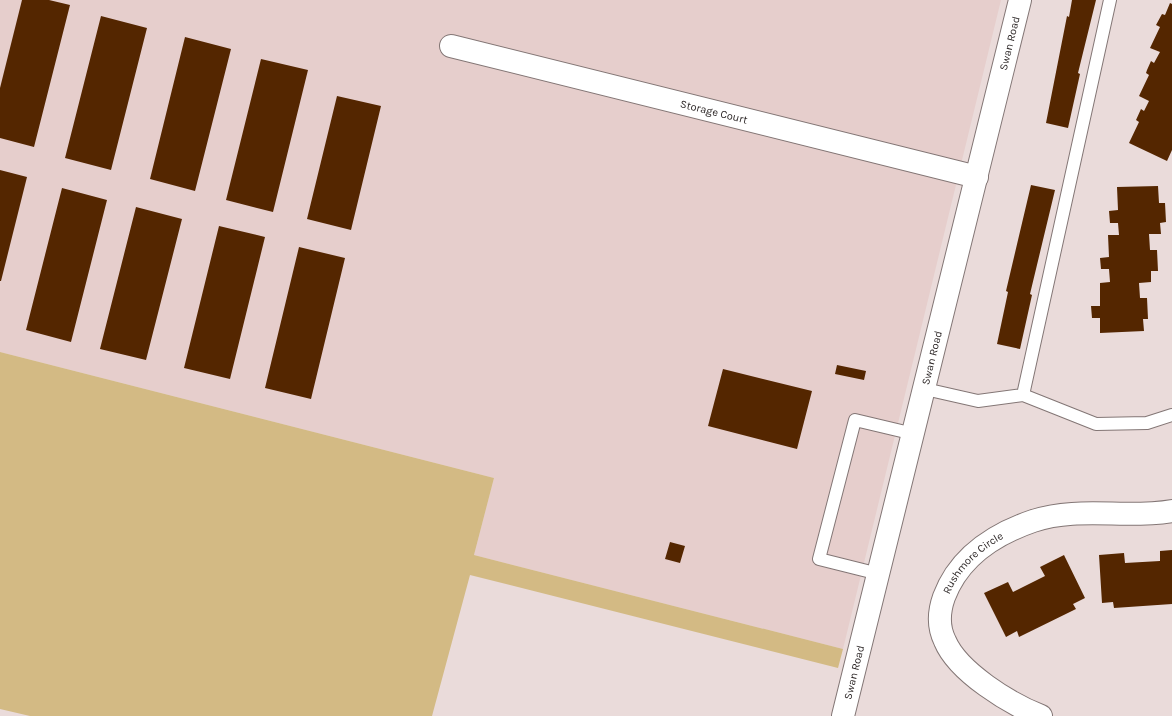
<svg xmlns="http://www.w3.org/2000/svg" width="1172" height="716" font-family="Karla,sans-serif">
<rect width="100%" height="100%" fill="#eadbda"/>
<path fill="#e6cecc" d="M0,0h1001l-158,649 -369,-94 20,-77 -494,-126z"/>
<path fill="#d3ba84" d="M0,352l494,126 -20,77 369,94 -5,19 -368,-93 -38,141h-402l-30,-7z"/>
<path fill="#542600" d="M22,0h27l21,5 -36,142 -34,-9v-50z
M1072,0h24l-18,73 2,1 -12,54 -22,-5 21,-107 2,1z
M1170,3l2,1v146l-5,11 -38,-18 10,-21 -3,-2 5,-11 3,2 5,-10 -10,-5 10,-21 -3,-2 1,-3 4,-9 3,2 6,-11 -10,-4 10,-21 -4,-2 6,-11 3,1z
M101,16l46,12 -36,142 -46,-12z
M185,37l46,12 -36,142 -45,-12z
M261,59l47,11 -35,142 -47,-12z
M337,96l44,10 -30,124 -44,-11z
M0,170l27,7 -26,104h-1z
M1031,185l24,5 -25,104 2,1 -12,54 -23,-5 11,-52 -2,-1z
M1158,186l1,17h6l1,19 -6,1 1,11h-12l1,16h7l1,21h-7v11l-12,1 1,15h7l1,21h-5l1,12 -44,2v-15h-8l-1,-12h9v-23l10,-1 -1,-13h-8l-1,-11 9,-1 -1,-22h11l-1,-12h-8l-1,-12 9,-1 -1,-23z
M62,188l45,12 -36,142 -45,-12z
M136,207l46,12 -36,141 -46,-11z
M219,226l46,11 -35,142 -46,-11z
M299,247l46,11 -34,141 -46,-11z
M837,365l29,6 -2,9 -29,-6z
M723,369l89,22 -15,58 -89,-23z
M670,542l15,4 -5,17 -15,-4z
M1172,550v54l-58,4 -1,-6 -11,1 -3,-48 25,-2 1,10 35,-2v-10z
M1064,555l21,43 -12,6 3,5 -57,28 -2,-6 -11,6 -22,-44 24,-11 5,10 32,-16 -5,-9z"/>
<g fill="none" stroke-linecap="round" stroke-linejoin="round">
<g stroke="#837675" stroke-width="14">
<path id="service" d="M925,389l53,12 45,-6 73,29 51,-1 25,-8
M1023,395l87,-395
M879,574l-60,-15 36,-139 59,14"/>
</g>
<g stroke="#837675" stroke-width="24">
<g id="minor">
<path id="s1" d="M451,46l526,131"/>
<path id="s2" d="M843,716l177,-716"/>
<path id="s3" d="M1041,716c-31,-12 -83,-44 -96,-75 -7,-14 -6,-30 -1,-44 15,-40 51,-63 89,-76 45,-15 93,-2 139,-10"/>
</g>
</g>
<use href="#service" stroke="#fff" stroke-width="12"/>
<use href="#minor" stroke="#fff" stroke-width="22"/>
</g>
<g text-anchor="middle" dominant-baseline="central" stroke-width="4" stroke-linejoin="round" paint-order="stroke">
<g font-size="11" fill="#2b2525" stroke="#f8e9e7">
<text stroke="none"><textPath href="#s2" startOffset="693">Swan Road</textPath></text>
<text stroke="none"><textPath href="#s1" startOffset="271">Storage Court</textPath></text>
<text stroke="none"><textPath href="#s2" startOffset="369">Swan Road</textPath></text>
<text stroke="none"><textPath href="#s3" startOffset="215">Rushmore Circle</textPath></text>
<text stroke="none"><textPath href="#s2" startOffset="45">Swan Road</textPath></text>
</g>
</g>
</svg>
